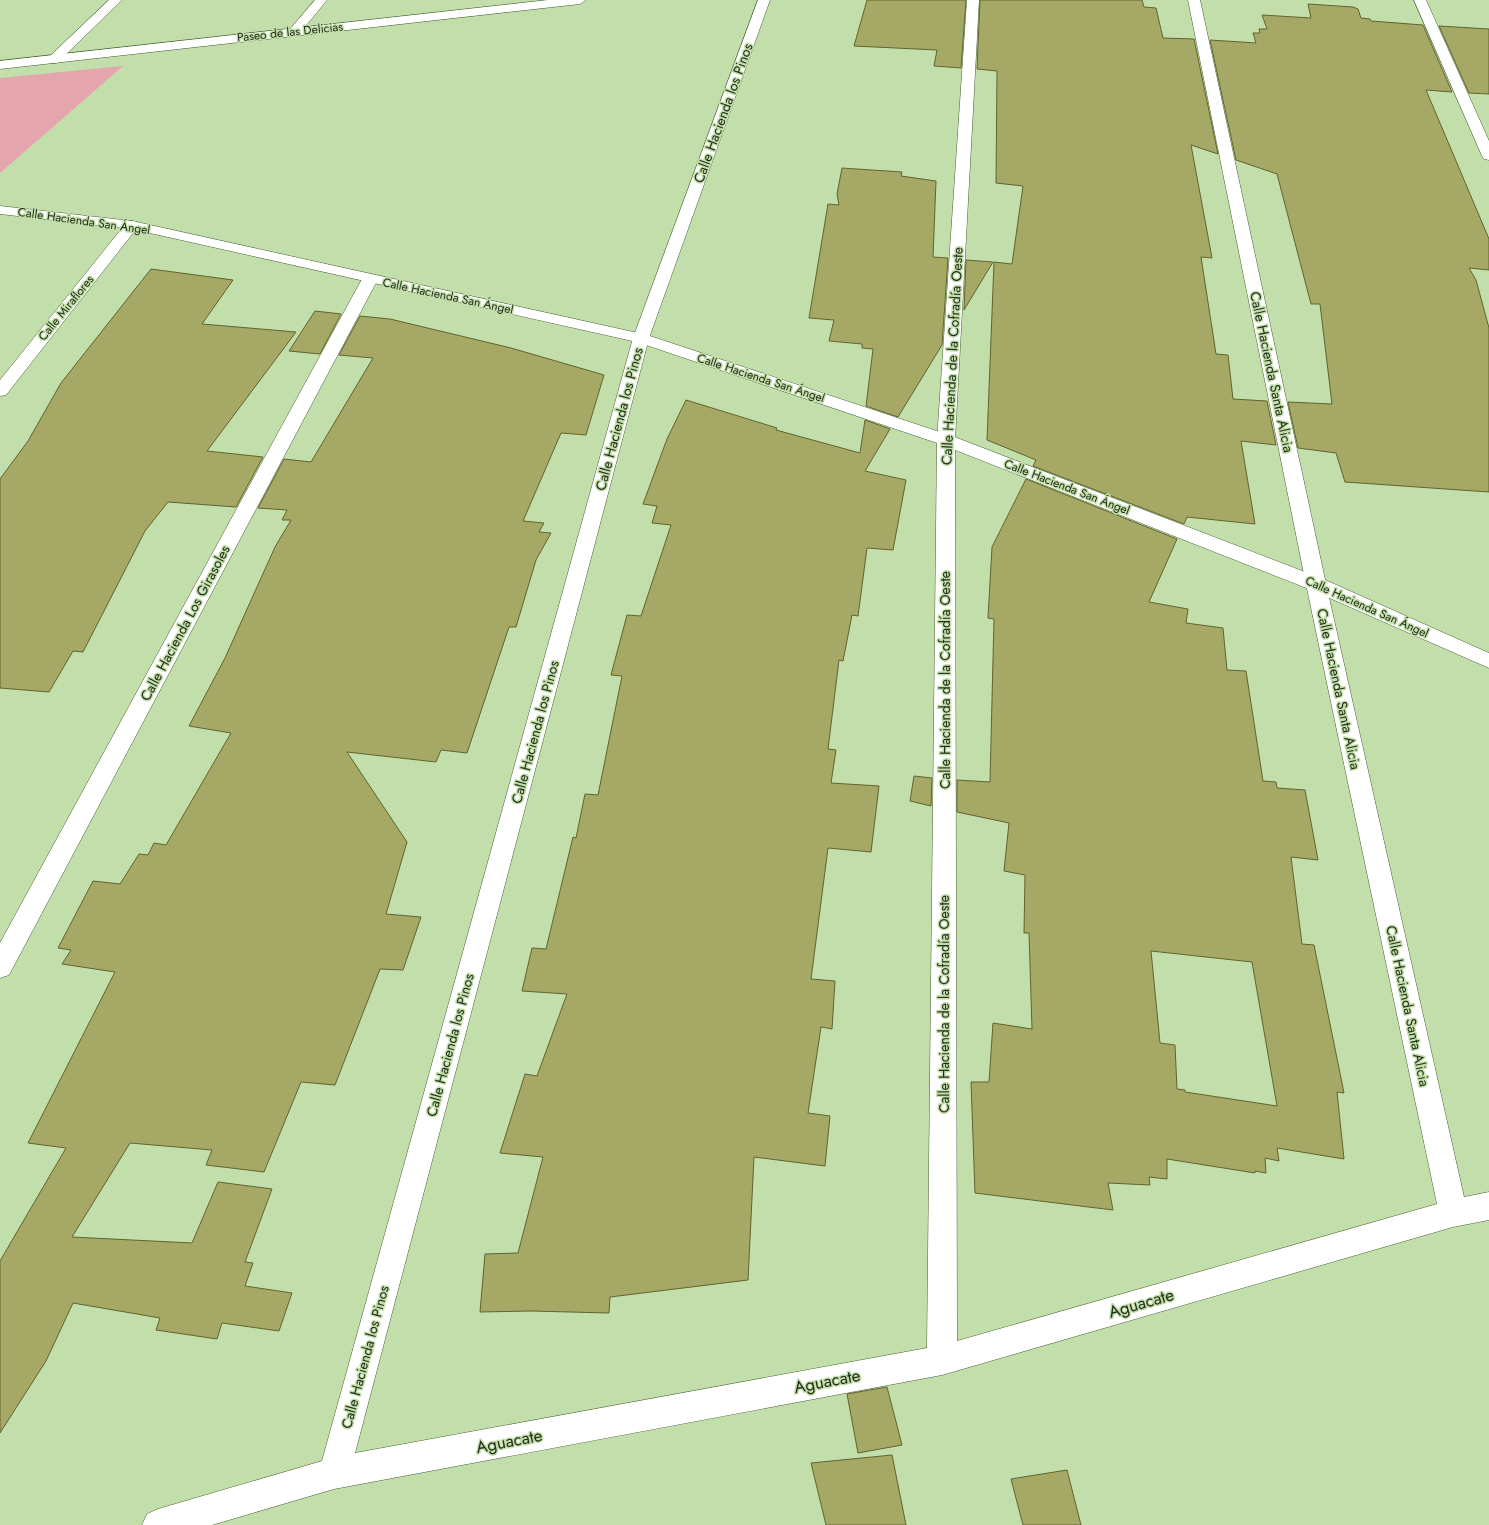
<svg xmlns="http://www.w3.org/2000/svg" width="1489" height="1525" font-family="Jost,sans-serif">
<rect width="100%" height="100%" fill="#c2deaa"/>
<path fill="#e4a5ad" d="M123,66l-123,107v-95z"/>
<path fill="#a6a965" stroke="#61632e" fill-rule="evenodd" d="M867,0h99l-5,68 -27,-2 3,-16 -83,-4z
M980,0h162l2,7 12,1 7,30 31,1 24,115 -27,-9 21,113 -11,-1 15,97 12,1 5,44 34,2 9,44 -35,-4 14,83 -68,-7 -3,7 -151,-58 3,-6 -49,-20 7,-178 18,2 11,-78 -27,-3 1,-112 -20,-2z
M1308,4l45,3 5,2 3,9 9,1 1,2 52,4 29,67 -26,-2 63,149v31l-20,-2 7,12 13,48v164l-144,-10 -9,-29 -38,-5 -10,-46 44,2 -12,-100h-9l-34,-130 -41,-14 -26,-120 46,3 -3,-10h7l-1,-4h8l-5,-14 49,3z
M1439,26l50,3v65l-20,-1z
M842,168l60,4 -1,4 35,5 -3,76 15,1 -6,87 -44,72 -32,-11 7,-57 -11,-1v-4l-33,-3 5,-21 -25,-2 19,-114 11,1 -2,-11z
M966,260l27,2 -29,48z
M151,269l82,11 -31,44 94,8 -89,119 56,6 -27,50 -68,-5 -23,29 -62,121 -10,-1 -24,41 -49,-4v-209l28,-38 33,-58z
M315,311l26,3 -21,40 -31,-3z
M360,316l30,3 121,29 93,27 -18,60 -25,-2 -38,88 21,2 -5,9 12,1 -15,27 -20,67h-7l-42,126 -26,-3 -5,12 -89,-10 60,90 -21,72 35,3 -18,53 -23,-1 -45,116 -34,-3 -37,90 -58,-7 6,-15 -82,-7 -58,94 120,6 26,-61 54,7 -27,73 8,1 -8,23 47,7 -13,38 -57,-8 -5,16 -61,-9 4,-12 -87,-15 -27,58 -46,72v-172l66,-113 -38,-5 87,-171 -53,-8 9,-14 -13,-2 35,-67 27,3 19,-30 9,1 6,-12 12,2 65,-112 -42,-7 36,-68 50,-111 16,-27h-9l5,-10 -29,-2 26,-49 27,3 62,-104 -34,-3z
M686,400l91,28 -1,2 84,23 5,-33 25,9 -25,42 41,9 -13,70 -26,-2 -9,68 -6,-1 -9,46 -4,-1 -11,89 8,1 -5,33 48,3 -8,66 -43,-4 -17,131 24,2 -3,48 -11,-2 -13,86 22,3 -5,50 -71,-9 -6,123 -138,17 -1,16 -78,-2 -51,1 5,-58 33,-1 25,-96 -43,-4 25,-79 12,2 30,-82 -45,-3 10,-43 14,1 27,-112 3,1 9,-44 13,1 24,-119 -11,-1 16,-60 14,1 30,-91 -19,-2 5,-17 -14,-2 24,-65z
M1026,479l151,60 -28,63 39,7 -2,14 37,5 4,42 19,1 17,110 13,1 1,6 28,2 13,70 -27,-3 11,87 12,1 30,148 -7,-1 7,67 -67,-11 2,13 -14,-3 1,15 -11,-2v2l-88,-14v20l-18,-2 1,8 -42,-2 5,27 -138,-17 -4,-111h18l4,-59 39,6 -3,-96h-5l1,-58 -21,-4 5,-48 -52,-11v-32l33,2 4,-163 -6,-1 4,-71zM1151,951l101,11 25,144 -92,-14v-2l-8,-1 -2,-44 -15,-2z
M914,776l18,2 -1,28 -21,-5z
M887,1387l15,58 -44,8 -11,-59z
M892,1455l14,70h-80l-15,-62z
M1067,1470l14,55h-58l-12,-46z"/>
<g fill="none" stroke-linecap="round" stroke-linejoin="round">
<g stroke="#485f32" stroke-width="1">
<path id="street" d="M109,0h13l-65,63h-8l-2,-3 2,-3z
M315,0h12l-28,34h-8l-2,-3 2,-3z
M758,0h12l-121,338 -294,1115 572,-105 10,-908 30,-440h12l-24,440 2,901 480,-137 -131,-620 -118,-584h12l126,584 138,613 25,-5v28l-36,7 -511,148 -608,114 -122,36h-70l5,-11 11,-5 164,-48 311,-1123z
M1414,0h12l63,141v19l-5,-1 -2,-3z
M132,221l5,1 2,3 -2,3 -131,167 -6,1v-16l127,-158z
M370,274l5,2 3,3 -369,696 -9,3v-35l362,-664 3,-3z"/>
</g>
<g stroke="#485f32" stroke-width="1">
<path id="secondary" d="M548,0h38l-6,4 -580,65v-8z
M0,206l132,15 515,114 305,101 371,143 166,74v15l-180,-79 -369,-145 -303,-102 -505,-113 -132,-15z"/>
</g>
<use href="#street" fill="#fff" fill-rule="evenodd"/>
<use href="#secondary" fill="#fff" fill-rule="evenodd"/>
</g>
<g text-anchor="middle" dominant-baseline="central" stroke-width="3" stroke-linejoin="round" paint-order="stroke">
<g font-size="12" fill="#232e1a" stroke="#c2deaa">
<text transform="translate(290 32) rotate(-6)">Paseo de las Delicias</text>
<text transform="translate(84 221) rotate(8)">Calle Hacienda San Ángel</text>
<text transform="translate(448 296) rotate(12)">Calle Hacienda San Ángel</text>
<text transform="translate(66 308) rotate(-51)">Calle Miraflores</text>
<text transform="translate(761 378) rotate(18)">Calle Hacienda San Ángel</text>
<text transform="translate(1067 487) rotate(21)">Calle Hacienda San Ángel</text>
<text transform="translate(1367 607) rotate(24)">Calle Hacienda San Ángel</text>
</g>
<g font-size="14" fill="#232e1a" stroke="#c2deaa">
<text transform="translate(723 113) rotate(-70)">Calle Hacienda los Pinos</text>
<text transform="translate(952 356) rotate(-87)">Calle Hacienda de la Cofradía Oeste</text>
<text transform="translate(1272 372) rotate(78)">Calle Hacienda Santa Alicia</text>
<text transform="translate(619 419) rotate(-75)">Calle Hacienda los Pinos</text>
<text transform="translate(185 623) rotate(-62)">Calle Hacienda Los Girasoles</text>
<text transform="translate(945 680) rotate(-90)">Calle Hacienda de la Cofradía Oeste</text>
<text transform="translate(1339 689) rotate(78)">Calle Hacienda Santa Alicia</text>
<text transform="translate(535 732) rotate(-75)">Calle Hacienda los Pinos</text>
<text transform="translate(944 1004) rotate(-90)">Calle Hacienda de la Cofradía Oeste</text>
<text transform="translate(1408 1006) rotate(78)">Calle Hacienda Santa Alicia</text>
<text transform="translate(450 1045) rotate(-75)">Calle Hacienda los Pinos</text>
<text transform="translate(365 1357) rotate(-75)">Calle Hacienda los Pinos</text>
</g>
<g font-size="17" fill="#232e1a" stroke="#c2deaa">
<text transform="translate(1141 1303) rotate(-16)">Aguacate</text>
<text transform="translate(827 1381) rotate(-11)">Aguacate</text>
<text transform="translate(509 1441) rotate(-11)">Aguacate</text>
</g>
</g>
</svg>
